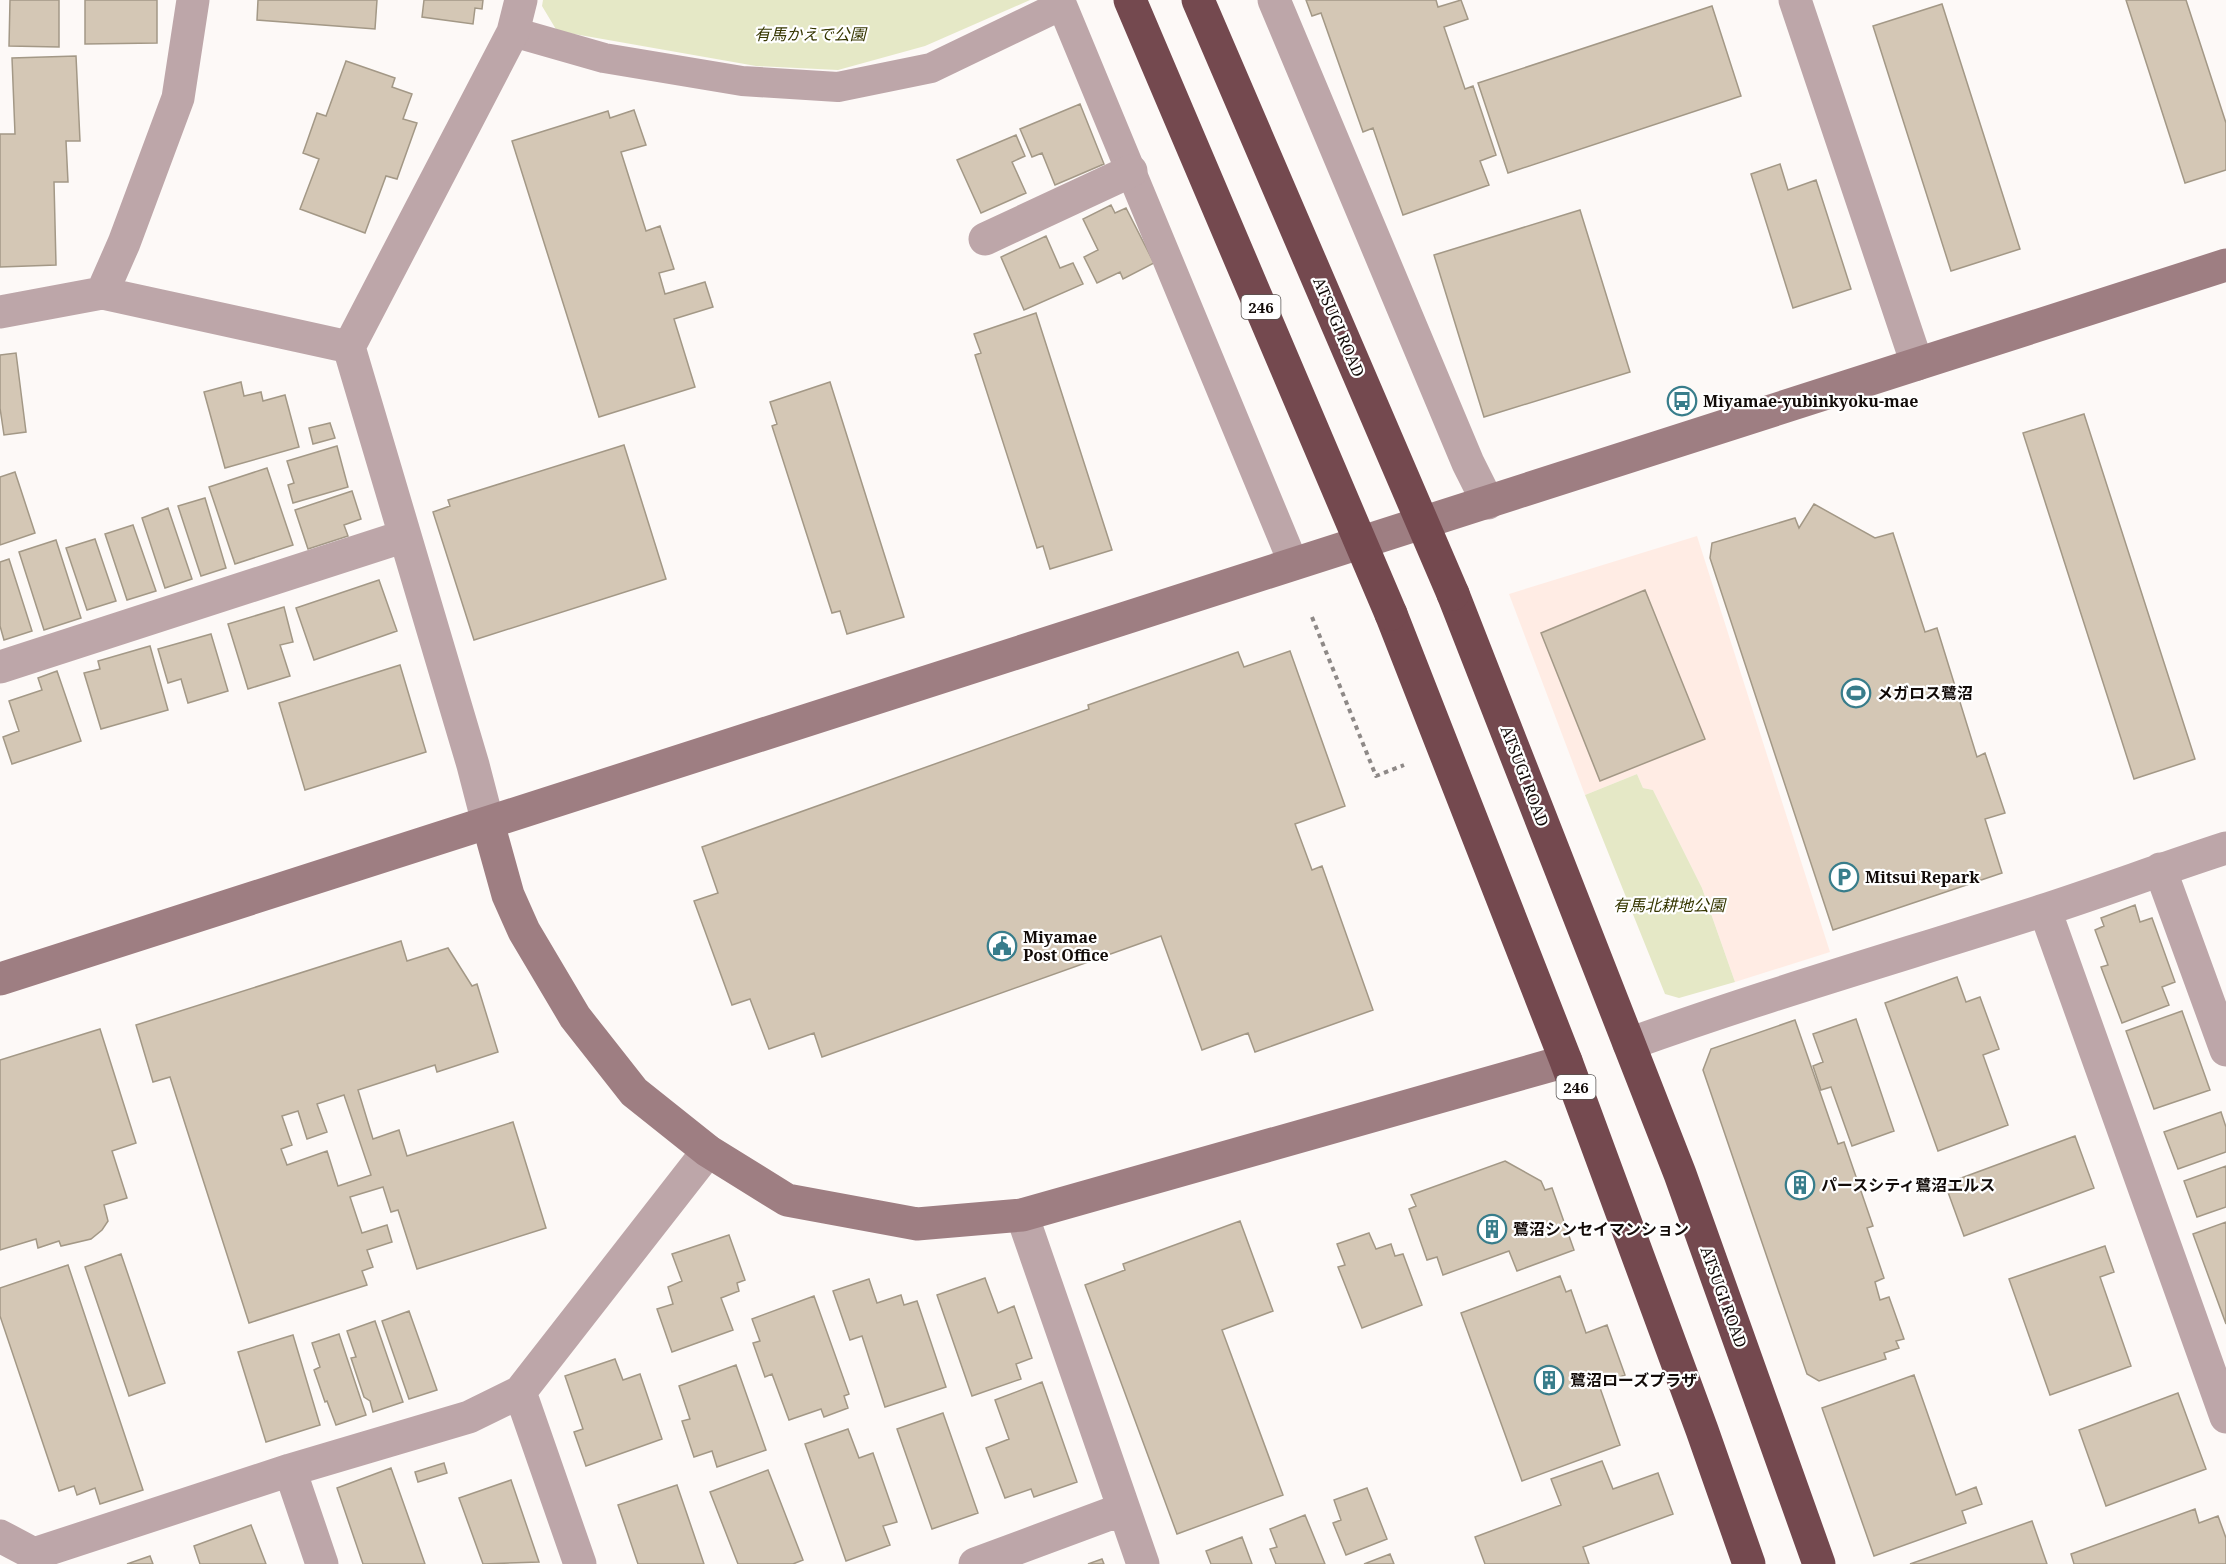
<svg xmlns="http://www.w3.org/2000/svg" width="2226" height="1564" font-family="'Noto Serif','Noto Sans JP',serif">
<rect width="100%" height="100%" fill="#fdf9f7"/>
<path fill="#ffece4" d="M1697,536l133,416 -95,30 -33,-94 -49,-98 -10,-2 -6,-14 -52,21 -76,-201z"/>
<path fill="#e5e8c6" d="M543,0h487l-105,46 -87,24 -82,-4 -199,-35 -15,-25z
M1637,774l6,14 10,2 49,98 33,94 -56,16 -14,-4 -80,-199z"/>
<path fill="#d4c7b5" stroke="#a39886" stroke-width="1.5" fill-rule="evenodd" d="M10,0h49v47l-50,-1z
M85,0h72v43l-72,1z
M258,0h119l-2,29 -118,-9z
M424,0h59l-1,9 -7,-1 -2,16 -51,-7z
M1306,0h130l2,7 23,-7 7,19 -24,8 21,62 8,-3 23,69 -16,6 9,24 -86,30 -30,-87 -10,4 -42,-119 -9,3z
M2126,0h60l40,123v47l-41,13z
M1942,4l78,245 -69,22 -78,-245z
M1712,6l29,90 -233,77 -30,-90z
M76,56l4,85h-14l2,41h-14l2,83 -56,2v-133h15l-3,-76z
M346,61l49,17 -3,9 20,7 -9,25 14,4 -20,56 -11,-3 -21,57 -65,-24 19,-50 -16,-6 14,-40 9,3z
M1080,104l24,60 -49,21 -13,-32 -10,4 -12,-28z
M634,110l12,35 -25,7 25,79 14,-5 14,43 -15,4 6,21 40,-12 8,25 -39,12 21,68 -96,30 -87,-276 96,-30 2,7z
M1016,135l9,21 -13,6 14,31 -45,20 -24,-53z
M1780,164l8,26 28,-10 35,109 -58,19 -42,-134z
M1111,205l4,8 11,-5 28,55 -31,16 -3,-7 -23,11 -13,-26 14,-7 -15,-31z
M1580,210l50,162 -146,45 -50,-162z
M1046,236l14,32 13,-5 10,21 -59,26 -23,-53z
M1036,313l76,237 -62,19 -7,-23 -6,2 -62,-193 6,-2 -7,-19z
M16,353l10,79 -22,3 -4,-27v-53z
M241,382l3,14 17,-4 2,9 22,-6 14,52 -74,21 -21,-76z
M830,382l74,235 -57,17 -7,-23 -8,2 -60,-187 5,-2 -7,-22z
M2084,414l111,345 -61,20 -111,-346z
M330,423l5,15 -22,6 -4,-16z
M624,445l42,134 -192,61 -41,-128 17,-6 -2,-6z
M337,446l11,41 -55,16 -5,-18 6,-2 -7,-22z
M267,468l26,77 -58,19 -26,-77z
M15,472l20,61 -35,12v-68z
M352,491l9,28 -17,6 4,11 -40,13 -13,-39z
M205,498l21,70 -25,8 -23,-70z
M1814,504l61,34 18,-5 32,99 12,-4 40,129 8,-4 20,60 -20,6 17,54 -169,57 -123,-372 2,-15 83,-25 4,10z
M168,508l24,71 -27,9 -23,-70z
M133,525l23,66 -29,9 -22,-66z
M95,539l21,62 -29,9 -21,-62z
M56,540l25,78 -37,12 -25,-78z
M9,559l23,72 -28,9 -4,-14v-64z
M379,580l18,51 -83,29 -18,-52z
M1645,590l60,149 -105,42 -59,-148z
M284,607l9,35 -13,3 10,31 -42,13 -20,-65z
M211,634l17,57 -40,12 -7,-24 -13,4 -10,-34z
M150,646l18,64 -67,19 -17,-56 16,-4 -2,-8z
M1290,651l55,155 -50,18 17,46 10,-4 51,144 -118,42 -7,-19 -46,17 -41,-114 -339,121 -8,-24 -45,16 -19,-50 -18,6 -38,-104 24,-8 -16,-46 387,-138 -1,-4 150,-53 6,15z
M400,665l26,87 -121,38 -26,-87z
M57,671l24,70 -69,23 -9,-27 16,-6 -10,-30 33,-11 -4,-12z
M2135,905l5,17 12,-4 23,64 -13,5 7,18 -47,18 -21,-56 7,-2 -13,-35 9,-4 -3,-8z
M401,941l6,20 41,-13 24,38 5,-2 21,68 -61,20 -2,-7 -77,25 15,49 26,-9 8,26 106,-34 33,106 -129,41 -19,-59 -7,2 -8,-25 -33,10 12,36 25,-8 5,17 -25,8 6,17 -11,4 5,14 -118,38 -79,-246 -17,5 -17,-57zM344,1095l27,80 -33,11 -11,-35 -40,14 -6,-16 11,-4 -10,-29 16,-5 9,28 20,-7 -10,-28z
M1957,977l9,25 14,-5 19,52 -16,6 25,70 -70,26 -53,-148z
M2182,1011l28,79 -56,19 -28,-78z
M1856,1019l38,112 -42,15 -21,-59 -10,3 -8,-24 10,-4 -10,-28z
M1795,1020l43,124 6,-2 29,84 -6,2 17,50 -9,4 5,18 9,-3 15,42 -8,2 3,7 -15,5 2,6 -67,22 -12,-7 -104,-304 8,-21z
M100,1029l36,114 -24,8 15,47 -23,7 4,16 -6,9 -11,9 -30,7 -2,-5 -21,7 -2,-9 -36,11v-190z
M2221,1112l5,15v25l-48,17 -14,-37z
M2075,1136l19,52 -130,48 -19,-52z
M1505,1161l36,20 4,9 7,-2 22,62 -57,21 -8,-20 -66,24 -6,-18 -10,3 -18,-51 7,-3 -5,-11z
M2226,1166v41l-29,10 -13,-36z
M1240,1221l33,90 -51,19 61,165 -106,39 -92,-249 40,-15 -2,-6z
M2226,1222v102l-33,-90z
M1369,1233l7,16 15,-5 4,12 8,-2 19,51 -60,23 -24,-61 7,-2 -8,-21z
M729,1235l16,45 -8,3 2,8 -18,7 12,32 -61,22 -15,-43 16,-5 -5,-17 14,-6 -10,-27z
M2105,1246l9,26 -14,5 31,89 -81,29 -41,-116z
M121,1254l44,129 -36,13 -44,-129z
M68,1265l75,225 -43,14 -5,-16 -18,7 -3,-9 -15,5 -59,-175v-28z
M1560,1276l6,16 5,-2 15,43 21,-8 18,50 -26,10 21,60 -98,36 -61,-168z
M985,1278l13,35 16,-7 18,52 -16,6 5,15 -49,17 -35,-101z
M869,1279l8,24 24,-8 3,10 13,-4 29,86 -61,20 -23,-71 -12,4 -17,-49z
M814,1296l35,98 -5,2 4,12 -24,9 -3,-8 -32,11 -17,-46 -7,3 -12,-34 7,-2 -8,-22z
M409,1311l28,79 -28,9 -27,-78z
M375,1321l28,81 -30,10 -3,-11 -6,-4 -13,-39 5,-1 -9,-26z
M339,1334l27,81 -30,10 -9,-24 -2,1 -11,-32 6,-3 -8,-24z
M293,1335l27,90 -54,17 -28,-90z
M615,1359l8,21 17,-6 22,65 -76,27 -12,-34 9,-3 -18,-53z
M736,1365l30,85 -49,17 -5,-16 -18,6 -12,-36 8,-2 -11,-33z
M1914,1375l42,120 20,-8 6,17 -20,7 4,12 -92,33 -52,-148z
M1042,1382l35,100 -43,15 -3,-8 -26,9 -19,-50 23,-9 -14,-39z
M2178,1393l28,76 -100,37 -27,-76z
M943,1413l35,100 -46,16 -35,-100z
M848,1429l11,29 14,-5 24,69 -14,4 7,19 -44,16 -41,-117z
M1602,1461l11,28 45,-16 15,41 -90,33 6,17h-104l-10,-27 86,-32 -10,-26z
M444,1463l3,10 -29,9 -3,-10z
M391,1468l34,96h-62l-26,-76z
M768,1470l35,90 -10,4h-55l-28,-72z
M511,1480l28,82 -56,2 -24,-66z
M677,1485l27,79h-66l-20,-59z
M1367,1488l20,51 -41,16 -13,-32 8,-3 -7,-20z
M2195,1509l4,14 19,-7 8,22v26h-152l-3,-10z
M1305,1515l20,49h-49l-6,-15 7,-2 -7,-18z
M2032,1521l15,43h-137z
M251,1525l15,39h-66l-6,-18z
M1242,1537l10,27h-41l-5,-13z
M1390,1554l4,10h-30z
M150,1556l3,8h-26z
M1102,1559l2,5h-16z"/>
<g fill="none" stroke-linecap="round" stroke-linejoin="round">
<path stroke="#8e8987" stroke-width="4" stroke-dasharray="4.5 4.5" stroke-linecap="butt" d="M1312,617l64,159 28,-11"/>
<path stroke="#bda6a9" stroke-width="30" d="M513,32l91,26 138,23 96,6 93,-19 131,-63 232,560"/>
<path stroke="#bda6a9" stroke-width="33" d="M1274,0l194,463 20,40
M1795,0l122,364
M985,239l146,-68
M102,293l247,54 124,418 15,58
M0,312l102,-19 22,-50 54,-145 15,-98
M349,347l164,-315 8,-32
M0,667l405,-131
M2160,869l66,181
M2045,910l181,507
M1629,1044c136,-49 275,-89 412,-133 62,-20 123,-43 185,-63
M1022,1215l121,349
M520,1392l60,172
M290,1470l32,94
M0,1536l34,18 4,10
M34,1554l256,-84 179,-53 51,-25 188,-241
M975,1564l148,-55"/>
<path stroke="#9e7e82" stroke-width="33" d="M488,823l20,72 16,36 51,86 59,75 74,59 79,49 130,24 105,-9 544,-154
M0,979l2226,-714"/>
<path stroke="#74494f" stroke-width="33" d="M1453,594l227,580 139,390
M1391,614l175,447 136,369 47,134"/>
<path stroke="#74494f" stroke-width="33" d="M1130,0l261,614
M1198,0l255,594"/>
</g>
<defs>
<g id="bus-ring" transform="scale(1.5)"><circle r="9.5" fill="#fff" stroke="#387d8b" stroke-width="1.5"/><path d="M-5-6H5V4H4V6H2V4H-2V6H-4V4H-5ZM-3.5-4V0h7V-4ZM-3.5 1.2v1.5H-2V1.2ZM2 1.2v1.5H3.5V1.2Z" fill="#387d8b"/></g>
<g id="stadium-ring" transform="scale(1.5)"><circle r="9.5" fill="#fff" stroke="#387d8b" stroke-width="1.5"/><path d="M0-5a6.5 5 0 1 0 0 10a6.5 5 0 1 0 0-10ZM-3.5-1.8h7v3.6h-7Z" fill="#387d8b"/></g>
<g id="parking-ring" transform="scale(1.5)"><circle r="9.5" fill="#fff" stroke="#387d8b" stroke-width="1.5"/><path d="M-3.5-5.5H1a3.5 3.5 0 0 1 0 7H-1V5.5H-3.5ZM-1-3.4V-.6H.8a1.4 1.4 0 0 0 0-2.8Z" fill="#387d8b"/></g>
<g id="civic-ring" transform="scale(1.5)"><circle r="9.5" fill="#fff" stroke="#387d8b" stroke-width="1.5"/><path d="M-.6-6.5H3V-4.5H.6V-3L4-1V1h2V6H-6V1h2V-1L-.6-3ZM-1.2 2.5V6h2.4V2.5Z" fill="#387d8b"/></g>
<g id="building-ring" transform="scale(1.5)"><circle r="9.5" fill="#fff" stroke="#387d8b" stroke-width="1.5"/><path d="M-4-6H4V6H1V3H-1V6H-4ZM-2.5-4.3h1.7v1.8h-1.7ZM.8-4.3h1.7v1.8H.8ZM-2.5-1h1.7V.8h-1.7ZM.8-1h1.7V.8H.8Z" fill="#387d8b"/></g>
</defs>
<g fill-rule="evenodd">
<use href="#bus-ring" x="1682" y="401"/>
<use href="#stadium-ring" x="1856" y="693"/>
<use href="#parking-ring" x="1844" y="877"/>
<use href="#civic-ring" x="1002" y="946"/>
<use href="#building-ring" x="1800" y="1185"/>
<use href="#building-ring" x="1492" y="1229"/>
<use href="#building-ring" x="1549" y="1380"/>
</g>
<g text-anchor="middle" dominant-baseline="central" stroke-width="4.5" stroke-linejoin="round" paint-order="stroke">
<g fill="#fff" stroke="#595452" stroke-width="1.5">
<rect x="1241.5" y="295" width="39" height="24" rx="4.5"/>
<rect x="1556.5" y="1075" width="39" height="24" rx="4.5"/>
</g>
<g font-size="15" font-weight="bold" fill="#120b08">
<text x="1261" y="307">246</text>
<text x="1576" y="1087">246</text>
</g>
<g font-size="16" font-style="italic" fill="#363701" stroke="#fff">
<text x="810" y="34">有馬かえで公園</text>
<text x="1669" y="905">有馬北耕地公園</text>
</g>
<g font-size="16" fill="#120b08" stroke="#fff">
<text transform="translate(1339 327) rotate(67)">ATSUGI ROAD</text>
<text transform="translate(1525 776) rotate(69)">ATSUGI ROAD</text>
<text transform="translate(1724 1297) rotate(70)">ATSUGI ROAD</text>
</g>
<g font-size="16" font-weight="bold" fill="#120b08" stroke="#fff" text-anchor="start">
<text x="1703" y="401">Miyamae-yubinkyoku-mae</text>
<text x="1877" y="693">メガロス鷺沼</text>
<text x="1865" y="877">Mitsui Repark</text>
<text x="1023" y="937">Miyamae<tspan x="1023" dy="18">Post Office</tspan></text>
<text x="1821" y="1185">パースシティ鷺沼エルス</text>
<text x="1513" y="1229">鷺沼シンセイマンション</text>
<text x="1570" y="1380">鷺沼ローズプラザ</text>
</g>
</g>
</svg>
